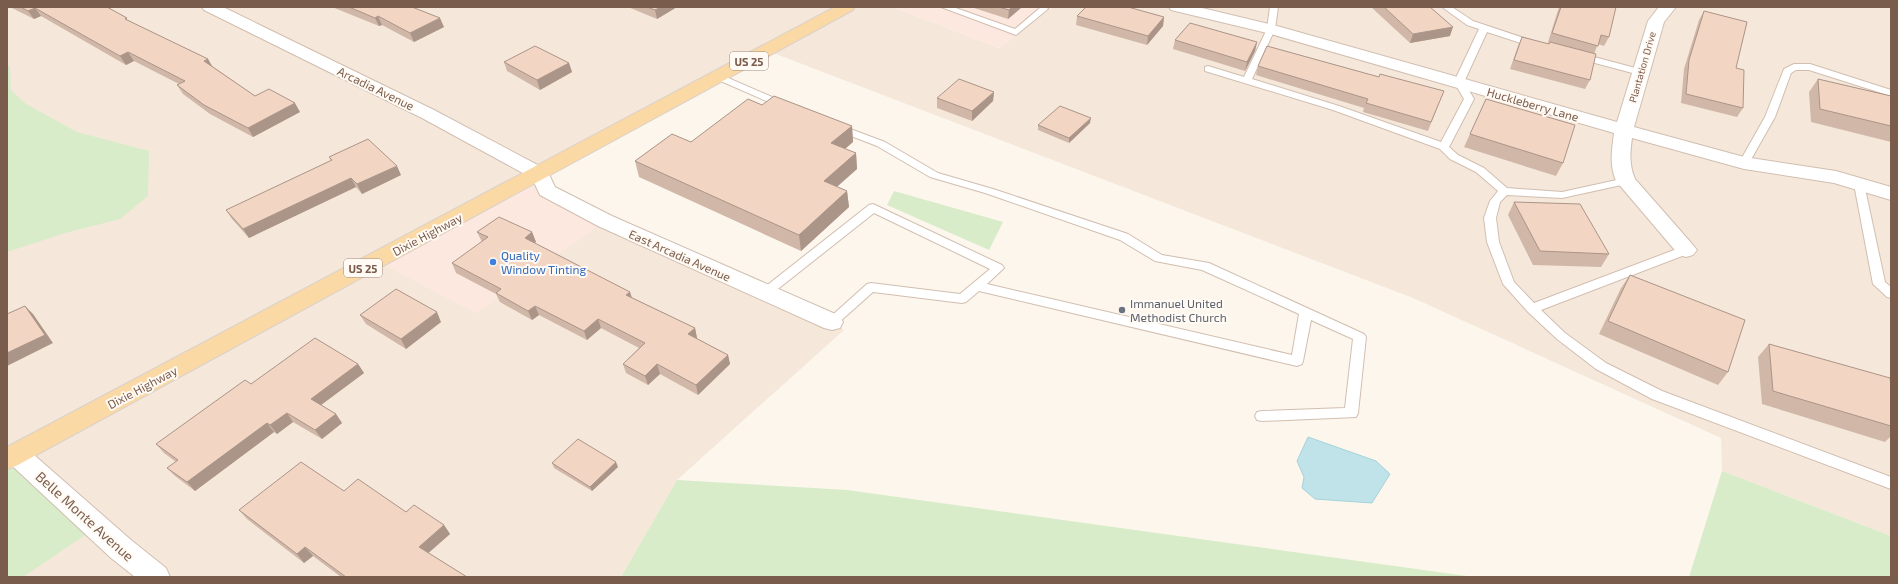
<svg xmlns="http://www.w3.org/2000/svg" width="1898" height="584" font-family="'Exo 2',sans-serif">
<rect width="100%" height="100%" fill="#fdf6ec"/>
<path fill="#f5e8da" d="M7,7h886l106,41 54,-41h838v529l-169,-65 -1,-33 -308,-140 -645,-247 -391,210 228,-40 227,101 12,8 -167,150 -56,97h-614z"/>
<path fill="#fde8e0" d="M893,7h160l-54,41z
M540,174l7,17 58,30 -129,92 -100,-52z"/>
<path fill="#d8ecc9" d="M7,65l3,1 1,24 15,14 51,28 72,19 -1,45 -28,23 -55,14 -58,19z
M894,191l109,31 -14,28 -102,-45z
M7,459l90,68 -74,50h-16z
M1722,471l169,65v41h-202z
M677,480l170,10 627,87h-853z"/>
<path fill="#bfe3e8" stroke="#a5d3da" d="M1308,437l68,24 14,13 -18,29 -57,-4 -13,-11 2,-11 -7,-16z"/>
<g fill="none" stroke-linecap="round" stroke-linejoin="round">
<g stroke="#d1beb0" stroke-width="2">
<path id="service" d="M941,7h12l62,22 26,-22h5l2,2 -32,26z
M1270,7h8l-3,22 -23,50 87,27 102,36 23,-43 -10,-17 25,-53 -12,-4 -25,-18h10l21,14 66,22 2,2 -5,3 -49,-16 -23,50 10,17 -25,48 9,8 26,13 23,20 55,4 64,-14 5,3 -5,3 -64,14 -55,-3 -7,7 -4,16 3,24 15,40 20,21 148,-56h8l2,3 -2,3 -149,57 24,23 41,30 56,28 229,86v12l-239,-90 -56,-30 -39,-30 -29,-27 -25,-28 -16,-42 -3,-24 6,-17 8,-10 -22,-19 -26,-13 -10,-10 -107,-39 -128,-39v-4l3,-1 36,11 23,-48z
M1579,53l64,17 2,2 -5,3 -64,-17 -2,-2z
M1810,64l81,26v6l-82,-26h-13l-5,3 -16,44 -26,46 -1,2h-8l-1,-2 26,-46 19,-48 10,-5z
M719,74l67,29 2,2 -2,2h-6l-64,-28 -2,-2z
M837,124l48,18 53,31 55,16 135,45 34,21 47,8 155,71 2,3 -8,76 -2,4 -94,4 -5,-1 -2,-4 2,-4 5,-1 83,-3 8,-69 -42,-19 -8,41 -1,3 -5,2 -318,-75 -13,11 -4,1 -89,-11 -37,33h-8l-2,-3 2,-3 39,-35 4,-1 89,11 30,-25 -116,-56 -105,83h-8l-2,-3 2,-3 108,-85 4,-1 129,61 2,3 -17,16 305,71 7,-41 -97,-44 -47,-9 -35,-21 -135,-47 -55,-16 -53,-31 -44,-17 -1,-2z
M1859,181l5,3 21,98 6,5v11l-4,-1 -14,-13 -19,-100z"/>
</g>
<g stroke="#d1beb0" stroke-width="2">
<path id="minor" d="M202,7h21l211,103 113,60 8,17 57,29 228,100 3,6 -3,6 -8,2 -8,-2 -226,-102 -58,-31 -8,-17 -110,-60 -218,-108z
M1169,7h29l79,19 340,96 31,-101 11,-14h17l-12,15 -30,105 110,30 92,14 55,16v13l-57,-17 -90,-14 -112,-31c-2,15 -3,27 3,41l58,66 4,5 -4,5 -7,2 -7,-2 -63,-74c-7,-17 -4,-31 -2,-48l-347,-100 -96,-23z
M16,444l9,3 106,93 35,28 4,9h-35l-24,-19 -104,-97v-14z"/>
</g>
<g stroke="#dad1cd" stroke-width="2">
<path id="primary" d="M835,7h20l-2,3 -837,456 -9,3v-22z"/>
</g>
<use href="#service" fill="#fff" fill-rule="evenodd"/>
<use href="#minor" fill="#fff" fill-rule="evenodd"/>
<use href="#primary" fill="#fbd9a5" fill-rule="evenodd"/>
</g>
<path fill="#d1b7a8" d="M10,7h97l22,14 79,38 4,7 43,30 45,16 -47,25 -43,-23 -27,-20 -6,-9 2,-1 -45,-23 -8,4 -85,-49 -7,3z
M332,7h80l32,20 -30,15 -32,-17 -3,1z
M628,7h49l-20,12z
M971,7h51l-14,12z
M1371,7h59l20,29 -40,7z
M1559,7h57l-7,30 -5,9 -6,-2 -4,10 -4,26 -5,9 -75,-20 8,-23 4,-9 26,7 1,-1 -1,-1z
M1704,11l32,57 7,40 -6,9 -56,-14 3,-34 15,-49z
M1077,16l87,1 -1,9 -16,19 -71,-20z
M1175,40l82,2 -2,9 -10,20 -72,-22z
M504,62l65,1 3,9 -32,18 -33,-19z
M1258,66l121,11 65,14 -16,40 -65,-19 1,-4 -108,-33z
M1818,79l73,17v46l-80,-20 -2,-30z
M994,92l-1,9 -21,20 -35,-13v-10z
M1486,99l77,64 -7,13 -92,-29z
M762,105l90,21 1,16 -8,7 11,4 1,16 -20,18 10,4 2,16 -48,44 -162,-74 -4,-16 56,-19z
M1090,123l-21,20 -31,-13v-5z
M329,157l72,18 -39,19 -6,-7 -107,51 -17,-19 -6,-9 105,-49z
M1514,202l95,52 -8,13 -68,-2 -25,-50z
M477,232h55l4,10 -2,1 96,49 1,5 64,31 2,10h-1l32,17 2,9 -32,31 -38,-21 -12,11 -22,-12 -3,-9 16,-16 -38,-20 -14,12 -48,-25 -7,5 -32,-18 -4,-8 -40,-21 -4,-10 30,-21z
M1630,275l98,97 -10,13 -119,-51 22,-46z
M360,315l81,7 -35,27 -40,-25z
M1769,344l122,41v51l-6,6 -123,-38 -4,-47z
M358,364l6,9 -43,32 15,9 6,9 -20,16 -29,-17 -16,12 -3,-2 -79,59 -20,-15 -8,-8 9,-6 -12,-9 -8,-9z
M552,463l66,4 -26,24 -38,-23z
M344,491l100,34 6,9 -22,19 39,24h-126l-28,-21 -9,7 -57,-44 -8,-9z"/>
<path fill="#aa9588" d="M661,7h16l-20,12 -2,-9z
M1012,7h10l-14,12 1,-9z
M35,8l6,8 -7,3 -6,-8z
M378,16l4,9 -3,1 -4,-8z
M1164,17l-1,9 -16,19 1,-9z
M440,18l4,9 -30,15 -4,-9z
M1453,27l-3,9 -40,7 3,-9z
M1257,42l-2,9 -10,20 2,-9z
M128,52l6,9 -8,4 -6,-9z
M208,59l5,9 -9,-7z
M569,63l3,9 -32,18 -3,-10z
M994,92l-1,9 -21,20v-10z
M295,103l5,9 -47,25 -5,-9z
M1091,118l-1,5 -21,20v-5z
M852,126l1,16 -20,17 -2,-16z
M856,153l1,16 -32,28 -1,-16z
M397,166l4,9 -39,19 -5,-10z
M351,178l5,9 -107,51 -6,-9z
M847,191l2,16 -48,44 -2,-16z
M532,232l4,10 -8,5 -3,-9z
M630,292l3,9 -7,-6z
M25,306l8,8 20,29 -46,23v-13z
M535,306l4,9 -7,5 -4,-9z
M437,312l4,10 -35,27 -5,-10z
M598,319l3,9 -14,12 -3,-9z
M695,328l2,10 -6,6 -3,-10z
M728,355l2,9 -32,31 -2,-10z
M358,364l6,9 -47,35 -6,-9z
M657,364l3,10 -12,11 -3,-9z
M287,413l6,9 -16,12 -7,-9z
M336,414l6,9 -20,16 -7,-9z
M267,423l7,9 -79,59 -8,-9z
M616,462l2,5 -26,24 -2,-4z
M444,525l6,9 -25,22 -6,-9z
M305,547l8,9 -9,7 -7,-9z"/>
<path fill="#f3d5c3" stroke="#aa9588" d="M21,7h86l20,11 -2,1 83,40 -4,2 51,35 14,-7 26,14 -47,25 -44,-23 -27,-20 8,-4 -57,-29 -8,4 -85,-48 -7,3z
M349,7h63l28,11 -30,15 -32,-17 -3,2z
M647,7h14l-6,3z
M999,7h13l-3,3z
M1086,7h42l36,10 -16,19 -71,-20z
M1384,7h46l23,20 -40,7z
M1561,7h55l-7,30 -8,-2 -3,11 -46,-13z
M1704,11l43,11 -11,46 8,2 -1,38 -57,-14 3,-34z
M1190,23l67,19 -10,20 -72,-22z
M1522,37l27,7 1,-2 46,12 -6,26 -76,-20z
M535,46l34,17 -32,17 -33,-18z
M1267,46l112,31 1,-3 64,17 -13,31 -65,-19 2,-4 -110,-33z
M959,79l35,13 -22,19 -35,-13z
M1818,79l73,17v30l-71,-17z
M774,96l78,30 -21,17 25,10 -32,28 23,10 -48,44 -164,-74 37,-27 19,8 57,-43 14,6z
M1486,99l89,26 -12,38 -93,-29z
M1060,106l31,12 -22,20 -31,-13z
M368,139l29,27 -40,18 -6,-6 -108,51 -17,-19 106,-50 -3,-3z
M1514,202l66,2 29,50 -69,-3z
M499,217l33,15 -7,6 105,54 -4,3 69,33 -7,6 40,21 -32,30 -39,-21 -12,12 -22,-12 22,-21 -47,-24 -14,12 -49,-25 -7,5 -32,-18 5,-4 -49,-26 36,-26 -11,-5z
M1630,275l115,45 -17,52 -120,-51z
M396,289l41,23 -36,27 -41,-24z
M25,306l20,29 -38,18v-39z
M315,338l43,26 -47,35 25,15 -21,16 -28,-17 -17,12 -3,-2 -80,59 -20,-14 11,-8 -22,-16 89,-64 6,4z
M1769,344l121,34 1,7v41l-118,-35z
M578,439l38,23 -26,25 -38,-24z
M301,462l43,29 14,-12 48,33 8,-7 30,20 -25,22 48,30h-121l-41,-30 -8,7 -58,-44z"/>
<circle fill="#3f7fe0" stroke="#fffaf3" stroke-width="1.5" cx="493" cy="262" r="4"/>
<circle fill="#6b7280" stroke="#fffaf3" stroke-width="1.5" cx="1122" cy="310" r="4"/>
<g text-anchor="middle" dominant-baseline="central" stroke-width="4" stroke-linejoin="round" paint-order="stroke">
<g font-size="10" fill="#7a5c4d" stroke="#fffaf3">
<text transform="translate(1642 67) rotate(-74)">Plantation Drive</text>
</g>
<g fill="#fffaf3" stroke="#a28b7f" stroke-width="1">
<rect x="730" y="52" width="38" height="18" rx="3"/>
<rect x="344" y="259" width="38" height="18" rx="3"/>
</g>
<g font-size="11" font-weight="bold" fill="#7a5c4d">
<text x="749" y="61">US 25</text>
<text x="363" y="268">US 25</text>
</g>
<g font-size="12" fill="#7a5c4d" stroke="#fffaf3">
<text transform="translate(376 88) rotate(26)">Arcadia Avenue</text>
<text transform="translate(1533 104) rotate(16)">Huckleberry Lane</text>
<text transform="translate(427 234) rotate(-28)">Dixie Highway</text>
<text transform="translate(680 255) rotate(24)">East Arcadia Avenue</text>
<text transform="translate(142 387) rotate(-28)">Dixie Highway</text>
</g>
<g font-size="12" fill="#366cbe" stroke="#fffaf3" text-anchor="start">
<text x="501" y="255">Quality<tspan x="501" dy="14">Window Tinting</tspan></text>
</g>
<g font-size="12" fill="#5b616d" stroke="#fffaf3" text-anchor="start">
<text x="1130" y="303">Immanuel United<tspan x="1130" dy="14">Methodist Church</tspan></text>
</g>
<g font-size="14" fill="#7a5c4d" stroke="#fffaf3">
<text transform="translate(85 516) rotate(42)">Belle Monte Avenue</text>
</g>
</g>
<rect width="1898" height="584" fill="none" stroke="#7a5c4d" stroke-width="16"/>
</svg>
